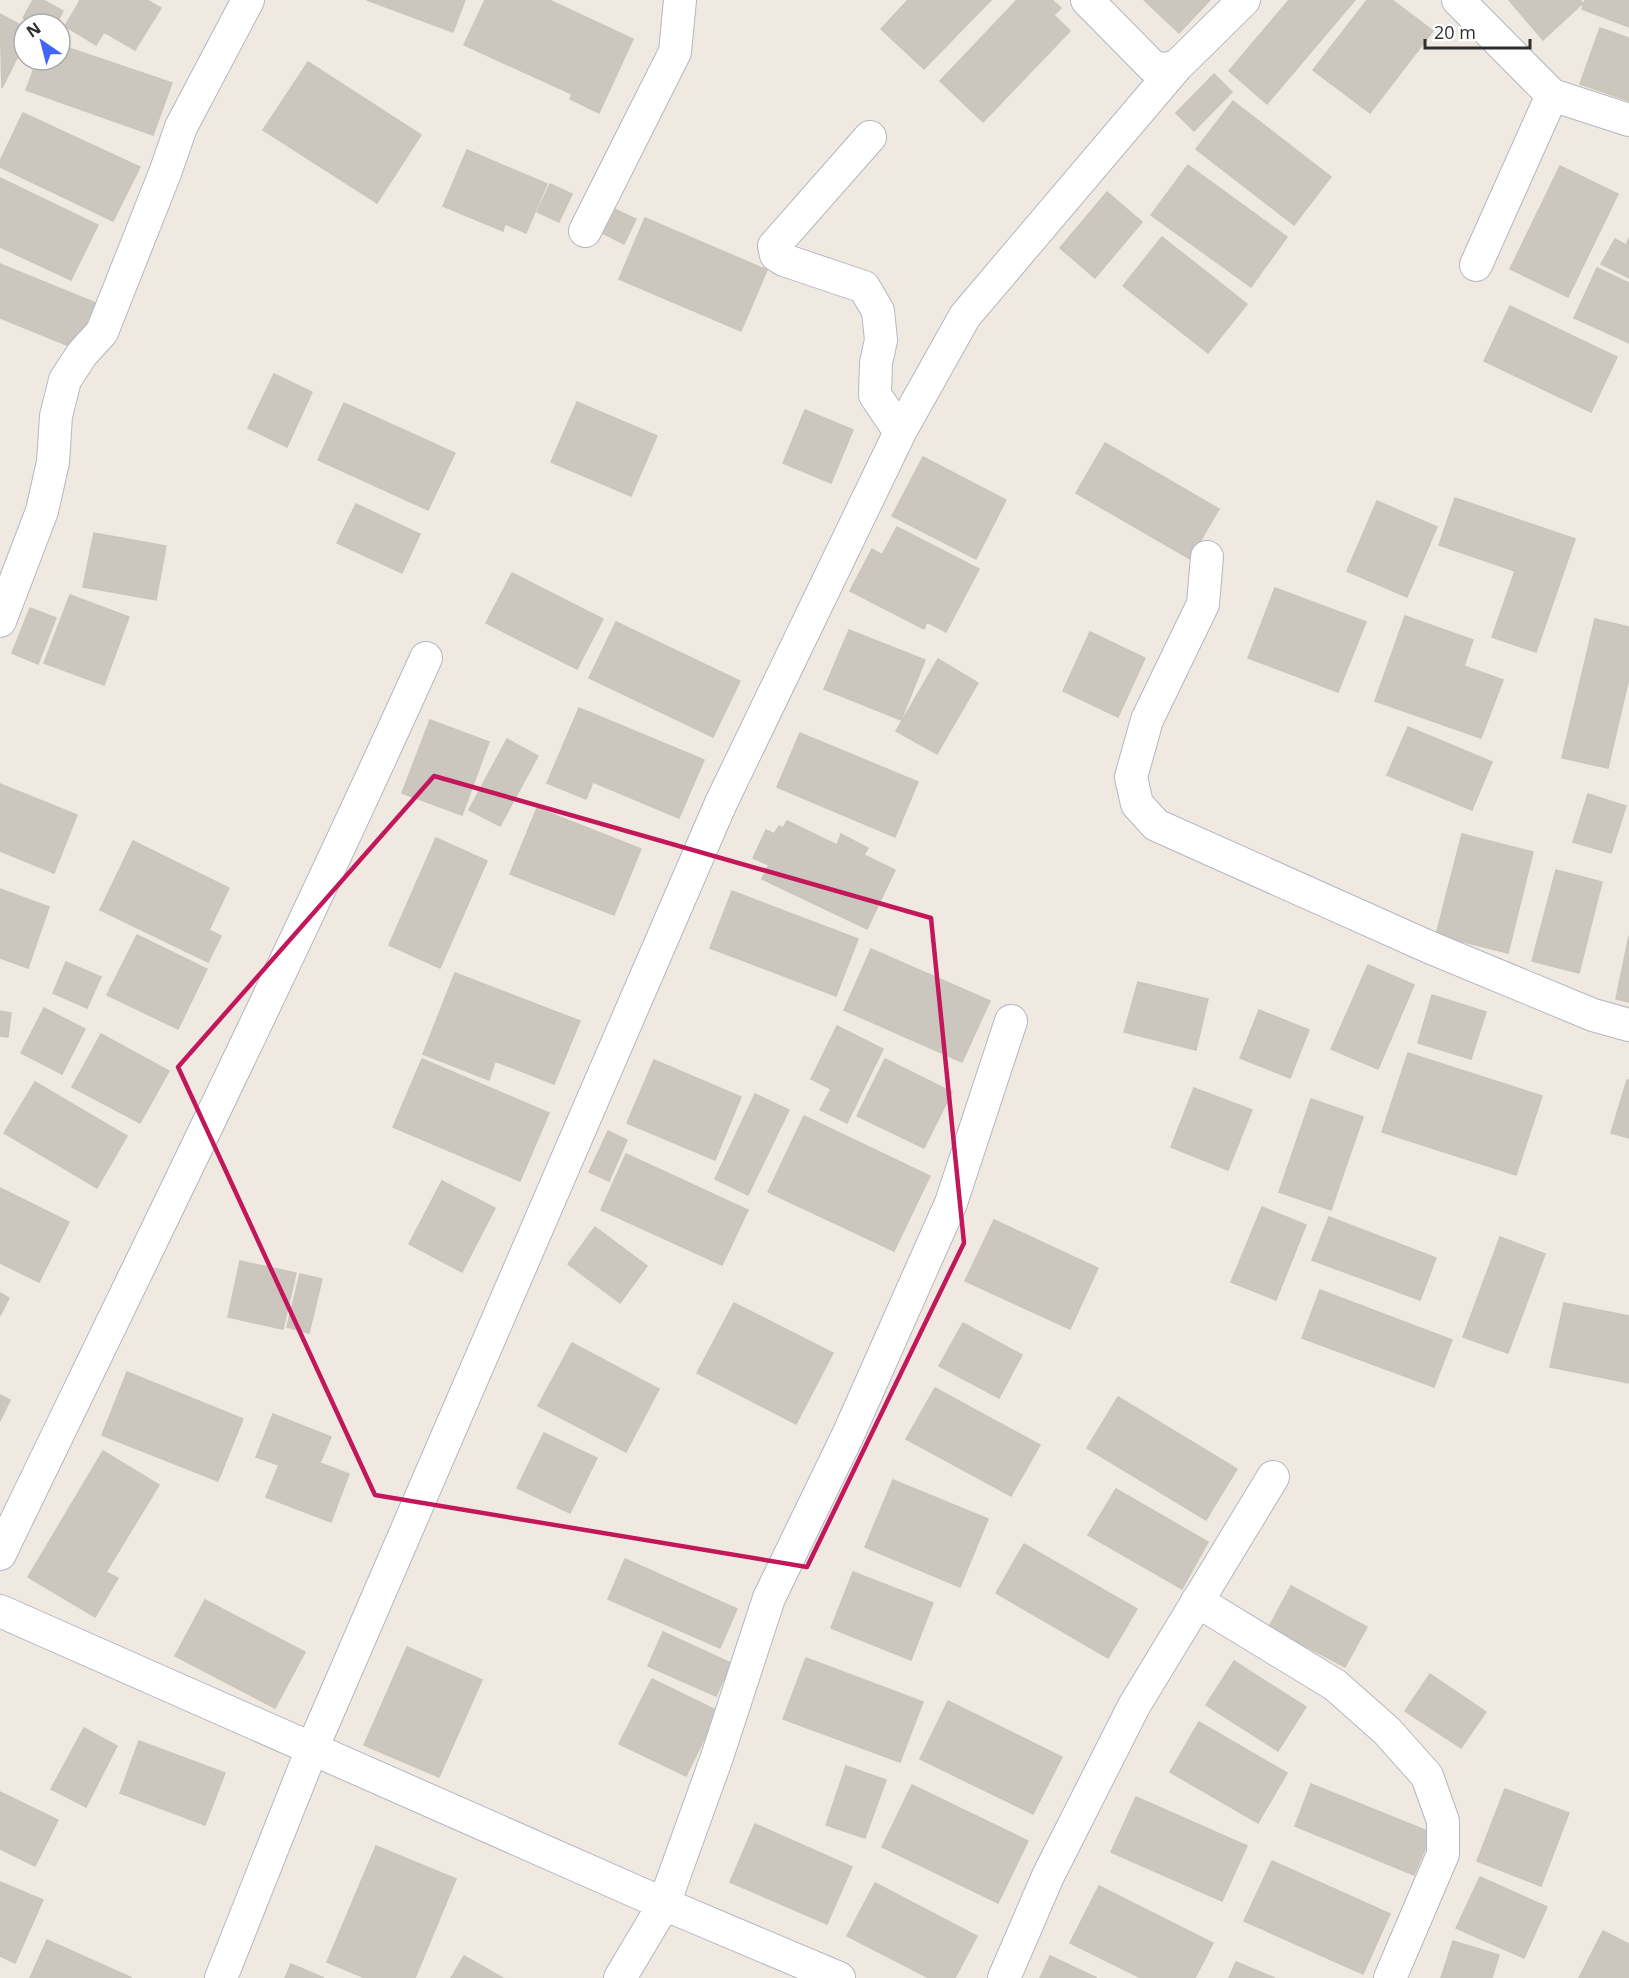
<svg xmlns="http://www.w3.org/2000/svg" width="1629" height="1978" font-family="'Open Sans',sans-serif">
<rect width="100%" height="100%" fill="#efe9e1"/>
<path fill="#cbc7bf" stroke="#cbc5ba" stroke-width="1.5" d="M33,0h10l20,11 -7,13h-23l-10,-6z
M79,0h68l14,8 -26,42 -31,-18 -8,13 -31,-19 15,-25z
M367,0h98l-12,32z
M485,0h64l84,39 -34,74 -29,-14 2,-5 -108,-49z
M908,0h83l-67,69 -43,-40z
M1017,0h35l9,8 -7,7 16,16 -87,91 -43,-41z
M1144,0h66l-31,33z
M1289,0h66l-88,104 -38,-33z
M1367,0h25l41,31 -63,82 -57,-43z
M1509,0h71l3,3 -40,37z
M1585,0h44v27l-47,-18z
M0,14l24,13v17l-22,44z
M1600,28l29,10v63l-49,-17z
M60,45l112,38 -19,52 -127,-45 11,-30h23z
M308,62l113,73 -44,68 -114,-73z
M1214,74l18,18 -38,39 -18,-18z
M1233,101l98,76 -37,48 -98,-76z
M23,113l117,54 -27,54 -113,-54v-6z
M467,150l80,34 -21,49 -21,-9 -2,7 -60,-25z
M1188,165l99,72 -36,50 -100,-72z
M1560,166l58,28 -50,103 -58,-28z
M0,178l98,47 -27,55 -71,-33z
M550,184l22,10 -13,28 -22,-10z
M1107,192l35,30 -47,56 -35,-30z
M614,209l22,10 -12,25 -22,-11z
M645,218l122,52 -26,61 -122,-52z
M1162,237l85,67 -39,49 -85,-67z
M1629,238v40l-28,-14 14,-25 11,6z
M0,264l98,40 -19,46 -79,-32z
M1597,268l32,15v60l-55,-25z
M1510,306l107,51 -26,55 -107,-51z
M274,374l38,18 -25,55 -39,-19z
M577,402l80,34 -26,60 -80,-34z
M344,403l111,50 -27,57 -110,-50z
M805,410l48,20 -22,53 -48,-20z
M1105,443l114,66 -29,50 -114,-66z
M923,457l83,43 -30,59 -84,-43z
M1455,498l120,41 -39,113 -44,-15 23,-66 -76,-26z
M1377,501l60,26 -30,70 -60,-26z
M356,504l64,30 -18,39 -65,-30z
M897,527l82,42 -33,63 -19,-10 -3,7 -74,-38 22,-42 10,6z
M94,533l72,13 -10,54 -73,-13z
M512,573l91,46 -26,50 -91,-46z
M1275,588l91,34 -28,70 -90,-34z
M70,595l59,22 -25,68 -60,-22z
M30,608l26,10 -18,46 -26,-11z
M1405,616l68,24 -9,26 39,14 -22,58 -106,-37z
M1595,619l34,8v51l-21,90 -46,-10z
M616,622l124,59 -27,56 -124,-59z
M849,630l76,30 -24,60 -77,-31z
M1090,632l55,26 -27,59 -55,-26z
M938,659l40,24 -41,71 -41,-23z
M579,708l125,52 -25,58 -86,-36 -7,17 -39,-16z
M430,720l59,22 -27,73 -60,-22z
M1408,727l84,35 -20,48 -85,-35z
M800,733l118,49 -23,55 -118,-50z
M507,739l31,17 -38,70 -31,-16z
M0,784l77,31 -23,58 -54,-22z
M1588,794l38,12 -15,47 -38,-11z
M537,808l104,41 -27,66 -104,-41z
M787,821l50,24 4,-11 27,14 -4,7 31,15 -28,59 -105,-50 7,-14 -16,-7 13,-28 8,4 5,-8 4,2z
M1462,834l71,18 -25,101 -72,-18z
M436,838l51,23 -47,107 -51,-23z
M133,841l96,47 -20,42 12,6 -13,26 -108,-52z
M1556,870l46,12 -23,91 -47,-12z
M0,889l49,18 -21,61 -28,-10z
M732,891l126,48 -22,57 -126,-48z
M137,935l70,34 -29,60 -71,-34z
M1629,936v66l-13,-3z
M871,949l119,52 -28,61 -118,-52z
M66,962l35,15 -14,31 -34,-15z
M1368,965l46,20 -36,84 -47,-20z
M455,973l125,48 -26,63 -59,-23 -6,19 -66,-26z
M1138,982l70,17 -12,51 -72,-18z
M1432,995l54,17 -15,47 -53,-16z
M44,1008l41,21 -23,45 -41,-21z
M1259,1010l50,20 -19,48 -50,-20z
M0,1011l11,2 -3,24 -8,-1z
M837,1026l46,23 -36,74 -27,-13 11,-21 -20,-10z
M101,1034l68,37 -29,52 -68,-36z
M1408,1053l134,43 -26,79 -134,-43z
M422,1059l127,54 -29,68 -127,-54z
M885,1059l67,33 -28,56 -67,-32z
M654,1060l87,37 -26,63 -88,-37z
M1627,1080h2v58l-18,-5z
M35,1082l92,54 -30,52 -93,-55z
M1194,1088l58,22 -24,60 -57,-23z
M755,1094l34,16 -41,85 -33,-16z
M1311,1099l52,18 -32,93 -52,-18z
M804,1116l126,60 -36,75 -126,-59z
M608,1131l19,9 -18,41 -20,-9z
M626,1154l122,56 -26,55 -121,-55z
M442,1181l53,27 -33,64 -53,-28z
M0,1188l69,34 -30,60 -39,-19z
M1262,1207l44,18 -30,75 -45,-18z
M1329,1217l107,41 -16,42 -108,-40z
M994,1220l104,48 -28,61 -105,-48z
M595,1227l52,39 -27,37 -52,-39z
M1500,1237l45,17 -37,99 -45,-16z
M240,1261l56,12 -13,56 -55,-12z
M300,1274l22,5 -13,54 -22,-6z
M1320,1290l132,50 -18,47 -132,-49z
M0,1293l9,5 -9,18z
M734,1303l99,50 -37,71 -99,-51z
M1564,1303l65,13v67l-79,-16z
M963,1323l59,32 -23,43 -60,-32z
M572,1343l87,46 -33,63 -88,-46z
M127,1372l116,47 -25,62 -116,-46z
M935,1388l105,57 -29,51 -105,-57z
M0,1395l10,5 -10,21z
M1118,1397l119,72 -31,51 -119,-72z
M273,1414l58,23 -11,26 29,11 -18,48 -65,-25 13,-32 -23,-8z
M544,1433l53,25 -27,55 -53,-25z
M103,1451l56,34 -53,87 12,6 -23,39 -67,-40z
M893,1480l95,39 -28,68 -95,-40z
M1116,1489l92,53 -26,47 -94,-54z
M1024,1544l113,65 -29,49 -112,-65z
M625,1559l112,50 -17,39 -112,-49z
M853,1572l80,31 -22,57 -80,-32z
M1291,1586l76,41 -22,40 -76,-40z
M205,1600l100,52 -30,56 -100,-52z
M663,1632l68,31 -15,33 -68,-30z
M407,1647l75,33 -43,97 -75,-32z
M806,1658l117,44 -23,60 -117,-43z
M1234,1661l72,46 -28,44 -72,-46z
M1430,1674l56,38 -25,36 -56,-37z
M652,1679l66,32 -32,65 -67,-32z
M948,1701l114,56 -29,57 -113,-55z
M1199,1722l88,51 -29,50 -88,-51z
M84,1728l33,18 -31,61 -35,-18z
M139,1741l86,32 -20,52 -85,-32z
M846,1766l40,14 -21,58 -39,-13z
M1311,1784l121,49 -18,42 -119,-49z
M912,1785l116,56 -30,62 -116,-56z
M1505,1789l64,24 -28,73 -64,-25z
M0,1792l58,28 -23,46 -35,-17z
M1136,1797l111,49 -25,55 -111,-49z
M755,1824l97,43 -25,57 -97,-42z
M376,1846l80,33 -41,99h-50l-38,-16z
M1272,1861l118,53 -27,60 -119,-53z
M1480,1877l67,30 -23,51 -68,-30z
M0,1882l43,18 -28,63 -15,-7z
M875,1883l102,53 -22,42h-26l-82,-42z
M1099,1886l114,57 -18,35h-54l-71,-35z
M1603,1931l26,13v34h-50z
M47,1940l85,38h-102z
M1453,1941l46,14 -7,23h-51z
M464,1956l39,22h-52z
M1050,1956l47,22h-57z
M1236,1962l39,16h-46z
M291,1964l33,14h-39z"/>
<g fill="none" stroke-linecap="round" stroke-linejoin="round">
<g stroke="#b4b7c1" stroke-width="34">
<path id="minor" d="M1087,0l66,67 12,2 12,-3 67,-66
M1458,0l94,95 77,25
M585,231l90,-179 5,-52
M1476,265l76,-170
M900,432l65,-116 212,-250
M1207,557l-4,47 -56,116 -16,57 6,27 19,21 273,122 164,68 36,10
M0,621l42,-110 11,-49 3,-46 9,-36 17,-26 20,-22 63,-159 16,-46 67,-127
M0,1554c144,-298 290,-595 426,-896
M1197,1601l138,84 52,46 40,45 16,45v33l-53,124
M0,1611l664,293 175,74
M221,1978l91,-229 409,-946 179,-371 -25,-37 1,-32 5,-23 -3,-29 -14,-24 -80,-27 -8,-5 -2,-9 96,-109
M620,1978l44,-74 53,-147 52,-159 79,-163 103,-232 60,-182
M1004,1978l44,-102 86,-170 139,-229"/>
</g>
<use href="#minor" stroke="#fff" stroke-width="32"/>
</g>
<path fill="none" stroke="#c2185b" stroke-width="4.5" stroke-linejoin="round" d="M434,776l497,142 33,325 -157,324 -432,-72 -197,-428z"/>
<g transform="translate(42 42) rotate(325)"><circle r="28" fill="#ffffff" stroke="#ababab" stroke-width="1.5"/>
<path d="M0-4.5L10 22L0 15L-10 22Z" fill="#4264fb"/>
<text y="-9" font-size="16" font-weight="bold" text-anchor="middle" fill="#2e2e2e">N</text>
</g>
<path d="M1425 39v9h105v-9" fill="none" stroke="#2e2e2e" stroke-width="3"/>
<text x="1434" y="39" font-size="18" fill="#2e2e2e" stroke="#ffffff" stroke-width="4.5" paint-order="stroke">20 m</text>
</svg>
